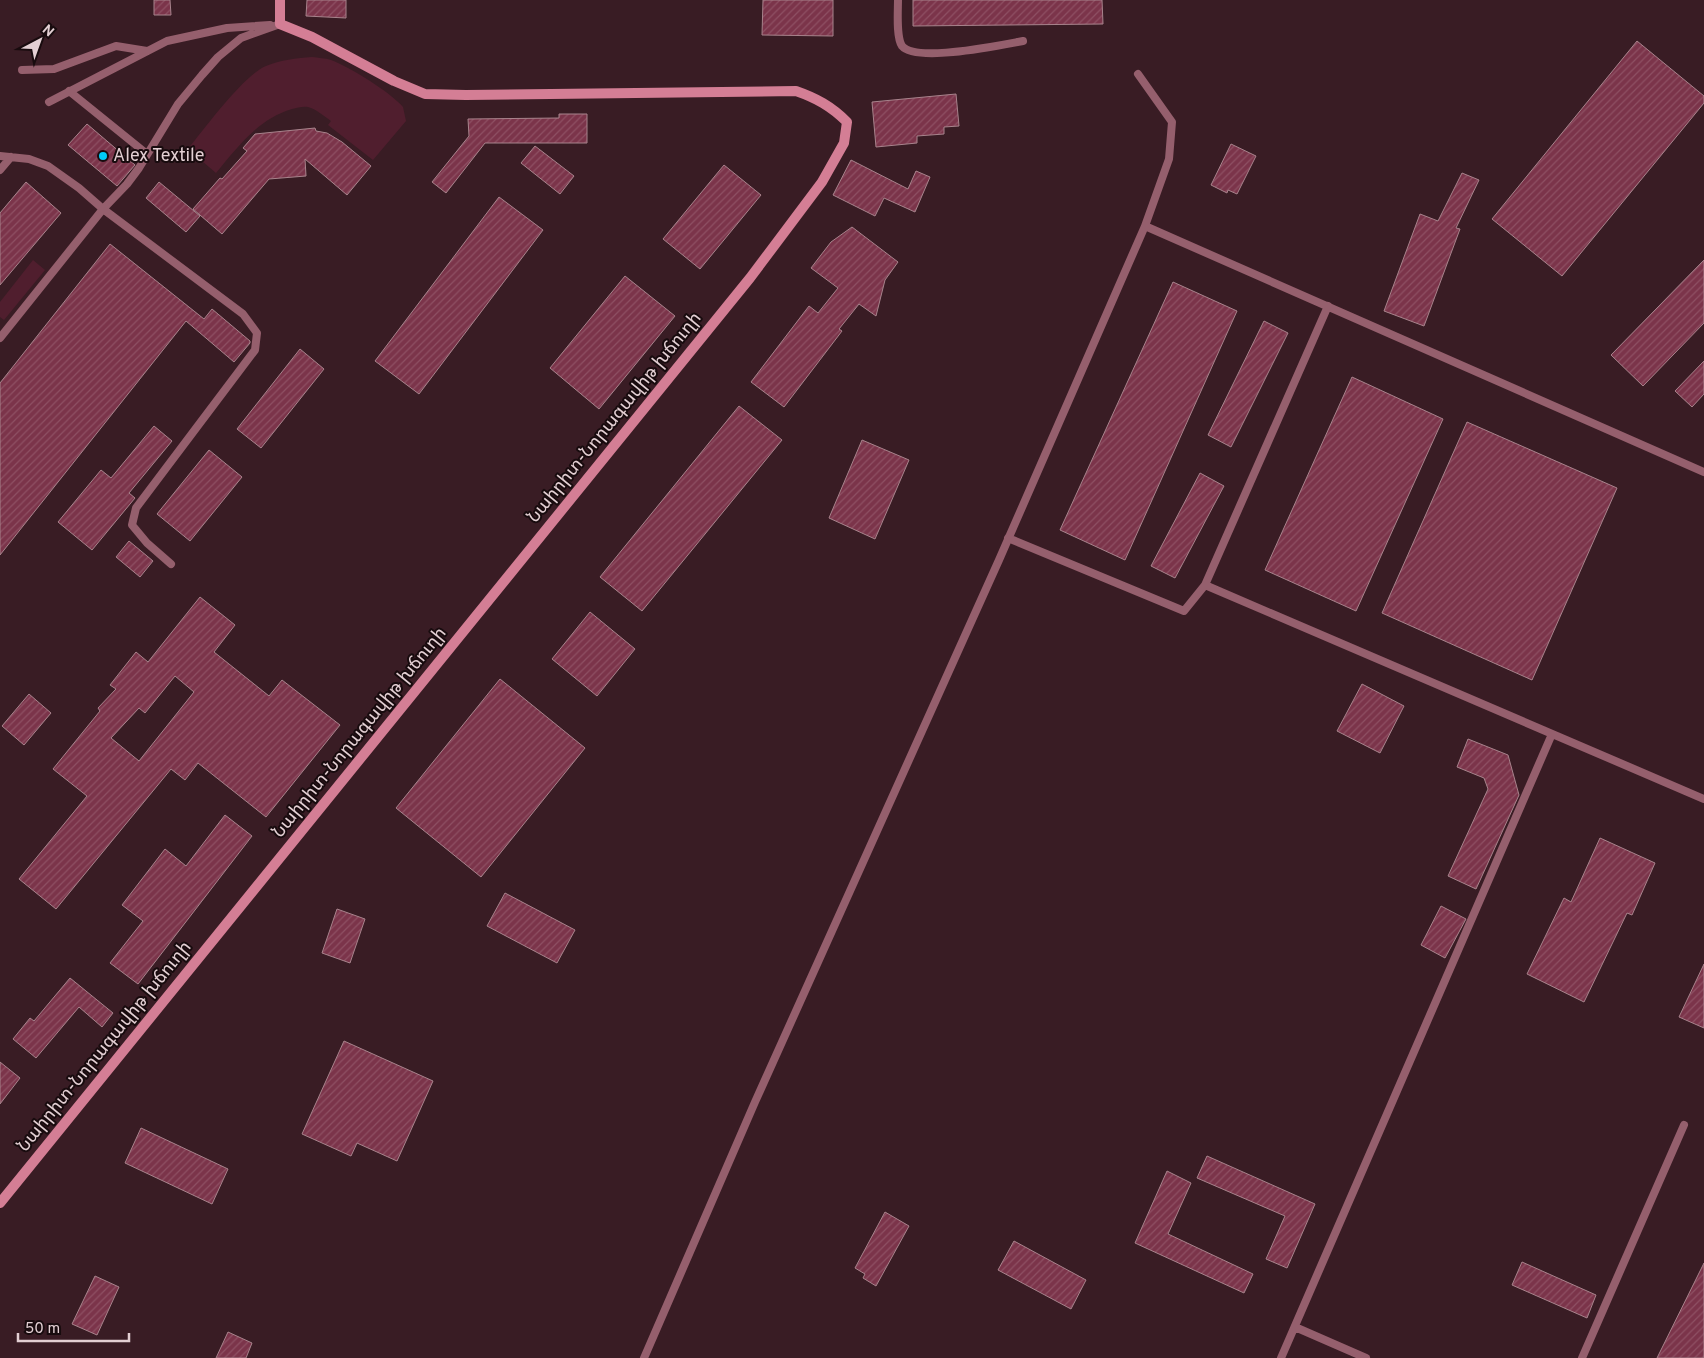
<svg xmlns="http://www.w3.org/2000/svg" width="1704" height="1358" font-family="Overpass,'Noto Sans Armenian',sans-serif">
<defs>
<pattern id="building-hatch" width="6" height="6" patternUnits="userSpaceOnUse" patternTransform="scale(1.25)"><rect width="6" height="6" fill="#7b344a"/><path d="M-1 1l2-2M0 6l6-6M5 7l2-2" fill="none" stroke="#8e5063"/></pattern>
</defs>
<rect width="100%" height="100%" fill="#391c24"/>
<path fill="#501e2e" d="M312,57c6,1 13,1 19,3 19,7 59,32 72,47l3,14 -33,39 -45,-35 3,-4c-7,-5 -15,-12 -23,-14 -5,-1 -11,1 -16,2 -34,10 -54,38 -76,64l-28,-24c17,-21 56,-74 78,-83 14,-6 31,-8 46,-9z
M33,260l12,10 -41,50 -4,-3v-15z"/>
<path fill="url(#building-hatch)" stroke="#a8838c" fill-rule="evenodd" d="M154,0h16l1,15h-17z
M307,0h39v18l-40,-2z
M763,0h70v36l-71,-1z
M913,0h189l1,24 -190,2z
M1637,41l67,55v7l-142,173 -70,-57z
M956,94l3,32 -15,1v7l-27,2v7l-41,4 -4,-45z
M559,114h28v29h-102l-39,50 -14,-11 37,-46 -1,-17 91,-1z
M87,124l48,41 -18,21 -49,-41z
M315,128l1,3 11,2 15,9 29,24 -24,29 -42,-36 1,17 -37,3 -47,55 -29,-25 27,-31 2,1 25,-28 -4,-3 12,-14z
M1231,144l25,12 -19,38 -9,-4 -1,3 -16,-8z
M535,146l39,30 -14,18 -39,-31z
M851,160l57,29 8,-18 14,6 -15,35 -31,-14 -9,18 -42,-21z
M724,165l37,30 -61,74 -37,-30z
M1462,173l17,7 -23,48 4,1 -36,97 -40,-15 36,-97 18,7z
M26,182l35,31 -61,72v-72z
M159,182l41,34 -14,16 -40,-34z
M499,197l44,33 -124,164 -44,-33z
M852,227l46,35 -13,18 -9,36 -17,-12 -20,25 3,2 -58,76 -33,-25 58,-76 9,7 20,-25 -27,-20 20,-26z
M110,244l94,75 8,-10 38,32v2l-16,19 -48,-41 -186,234v-172z
M1704,260v63l-61,63 -32,-31z
M625,276l50,40 -76,93 -49,-41z
M1173,282l64,29 -112,249 -65,-30z
M1264,321l24,12 -57,114 -23,-12z
M300,349l24,20 -63,79 -24,-19z
M1704,361v33l-12,13 -17,-16z
M1352,377l91,42 -87,192 -91,-41z
M739,406l43,34 -140,171 -42,-34z
M1467,422l150,66 -85,192 -150,-67z
M154,426l18,15 -43,52 6,5 -43,52 -34,-28 43,-52 10,8z
M862,440l47,20 -34,79 -46,-21z
M209,450l33,27 -52,64 -33,-27z
M1200,473l24,13 -49,92 -24,-12z
M129,541l24,20 -13,16 -24,-20z
M200,597l35,28 -21,27 55,44 13,-16 58,45 -74,92 -68,-54 -13,17 -14,-11 -115,140 -37,-30 68,-83 -34,-27 47,-58 -2,-3 18,-19 -6,-4 26,-33 12,10zM175,676l19,16 -55,69 -28,-23 28,-30 6,5z
M590,612l45,37 -38,47 -45,-37z
M500,679l85,69 -104,129 -85,-69z
M1362,684l42,22 -24,47 -43,-22z
M29,694l22,19 -27,32 -22,-19z
M1468,739l40,16 11,40 -43,94 -28,-13 40,-87 -4,-11 -27,-11z
M225,815l27,21 -114,148 -28,-21 33,-42 -21,-16 43,-56 21,17z
M1600,838l55,25 -23,52 -5,-2 -43,89 -57,-28 37,-76 7,4z
M505,893l70,37 -18,33 -70,-37z
M1441,906l25,13 -21,39 -24,-13z
M337,909l28,10 -15,44 -28,-10z
M1704,964v64l-25,-11z
M70,978l43,35 -11,14 -23,-20 -43,51 -23,-19 17,-21 4,3z
M344,1041l89,40 -36,80 -40,-18 -6,13 -49,-22z
M0,1062l20,16 -20,26z
M141,1128l87,41 -16,35 -87,-41z
M1207,1156l108,48 -28,64 -21,-9 19,-43 -88,-38z
M1167,1171l24,12 -23,51 85,40 -9,19 -109,-50z
M885,1212l24,14 -33,60 -13,-8 2,-4 -10,-6z
M1014,1241l72,39 -15,29 -73,-39z
M1522,1262l74,33 -9,23 -75,-33z
M1704,1263v95h-47z
M95,1276l24,11 -22,48 -25,-11z
M228,1332l24,11 -6,15h-30z"/>
<g fill="none" stroke-linecap="round" stroke-linejoin="round">
<path stroke="#955f6d" stroke-width="8" d="M898,0c0,11 -2,37 4,46 14,17 99,-1 121,-5
M22,70l32,-1 62,-23 31,5
M69,91l78,63
M49,102l118,-61 60,-13 43,-3
M0,156l29,3 19,7 31,22 24,21 140,105 14,19 -2,17 -119,158 -4,17 15,18 24,21
M0,170l11,-13
M1145,226l559,246
M0,338l103,-129 24,-25 12,-16 39,-64 24,-29 16,-18 23,-19 39,-14
M1008,538l176,73 21,-26 123,-279
M1205,585l499,214
M1295,1327l71,31
M644,1358l111,-256 244,-542 146,-334 24,-67 3,-37 -34,-48
M1281,1358l271,-624
M1582,1358l102,-233"/>
<path stroke="#d47e95" stroke-width="10" d="M0,1203l750,-925 72,-96 22,-39 3,-21c-16,-16 -31,-24 -51,-31l-330,4 -41,-1 -31,-13 -82,-44 -32,-13v-24"/>
</g>
<circle fill="#00cbf8" stroke="#180b0e" stroke-width="2" cx="103" cy="156" r="5"/>
<g text-anchor="middle" dominant-baseline="central" stroke-width="4" stroke-linejoin="round" paint-order="stroke">
<g font-size="18" fill="#e3cfd3" stroke="#180b0e" text-anchor="start">
<text x="113" y="156">Alex Textile</text>
</g>
<g font-size="18" fill="#e3cfd3" stroke="#180b0e">
<text transform="translate(615 418) rotate(-51)">Նաիրիտ-Նորագավիթ խճուղի</text>
<text transform="translate(360 733) rotate(-51)">Նաիրիտ-Նորագավիթ խճուղի</text>
<text transform="translate(105 1047) rotate(-51)">Նաիրիտ-Նորագավիթ խճուղի</text>
</g>
</g>
<g transform="translate(40 40) rotate(41)" stroke="#180b0e" stroke-width="4" paint-order="stroke">
<path d="M0-4L9 19L0 12L-9 19Z" fill="#e3cfd3"/>
<text y="-8" font-size="14" font-weight="bold" text-anchor="middle" fill="#e3cfd3">N</text>
</g>
<path d="M18 1333v8h111v-8" fill="none" stroke="#e3cfd3" stroke-width="2.5"/>
<text x="25" y="1333" font-size="15" fill="#e3cfd3" stroke="#180b0e" stroke-width="4" paint-order="stroke">50 m</text>
</svg>
